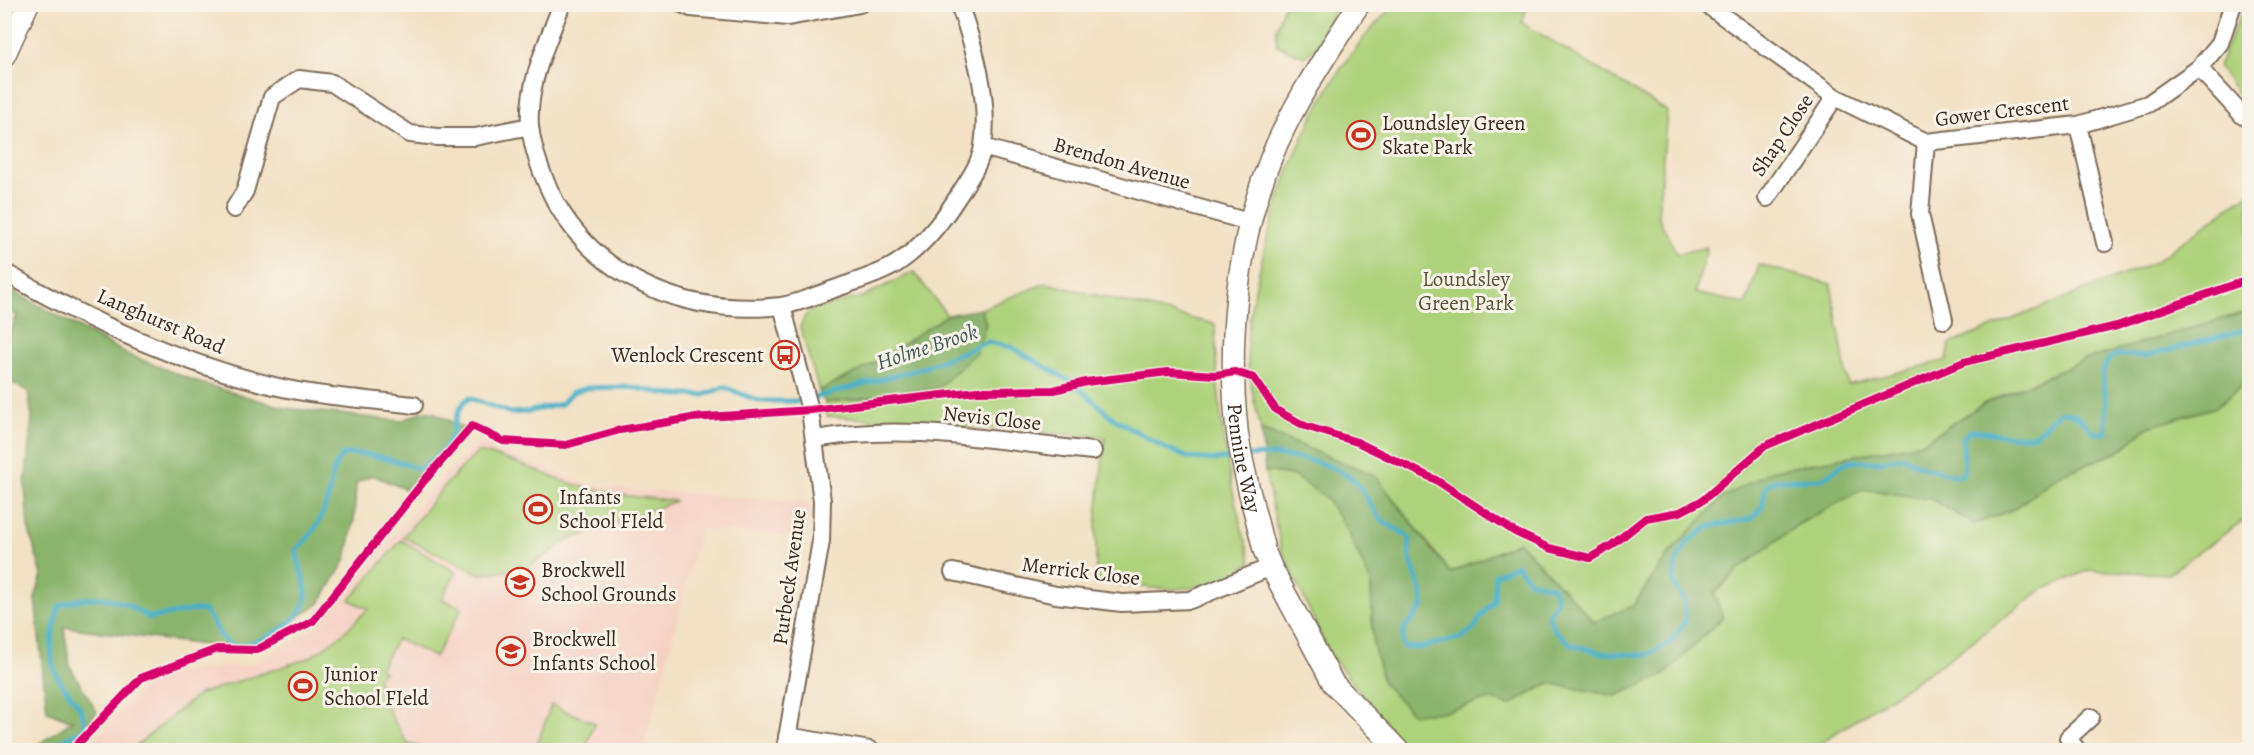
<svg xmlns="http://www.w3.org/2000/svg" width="2254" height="755" font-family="Alegreya,serif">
<rect width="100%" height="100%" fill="#f7f3e8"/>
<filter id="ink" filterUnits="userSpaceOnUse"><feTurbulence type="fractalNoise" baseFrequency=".0167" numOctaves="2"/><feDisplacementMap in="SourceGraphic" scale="12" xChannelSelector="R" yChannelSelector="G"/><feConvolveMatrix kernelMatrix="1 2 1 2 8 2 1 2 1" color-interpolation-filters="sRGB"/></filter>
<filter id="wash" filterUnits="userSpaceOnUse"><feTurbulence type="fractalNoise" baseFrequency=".008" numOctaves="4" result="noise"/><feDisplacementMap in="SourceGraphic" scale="24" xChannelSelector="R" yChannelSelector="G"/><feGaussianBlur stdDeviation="1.35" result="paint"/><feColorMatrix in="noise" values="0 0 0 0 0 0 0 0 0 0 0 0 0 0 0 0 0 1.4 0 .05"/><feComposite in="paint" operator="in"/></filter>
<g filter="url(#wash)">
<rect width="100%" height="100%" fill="#f2e1c4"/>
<path fill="#f6d2c4" d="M479,442l111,44 220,16 -4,36 -106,-9 -56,221h-561l69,-71 42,-10 56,-4 67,-38 126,-152z"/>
<path fill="#aed27c" stroke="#747e4d" stroke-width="1.5" d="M1284,5h53l-21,43 -12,9 -27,-12 -1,-16z
M1394,5h134l-6,18 145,88 -9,105 19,38 30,-7 -12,46 51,11 13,-39 72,19 17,101 99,-25 3,-16 205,-82 94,-69v118l-165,49 -101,44 -61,39 -151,28 -100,80 -38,55 -39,16 -75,-80 -68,31 -76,-98 -114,-45c-5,-21 -11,-44 -13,-67 -3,-33 5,-66 13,-99 22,-96 61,-189 133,-259z
M2245,5h4v104l-31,-43z
M914,272l33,43 -72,48 -56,28 -19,-64 5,-11 8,-7 49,-12z
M1046,283l169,41c2,84 11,156 36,237 -36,40 -108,27 -155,20v-56l9,-88 -278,-21 -2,-13 113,-15 48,-64 -5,-15z
M2249,380v136l-81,58 -79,-4 -49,21 -91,68 -139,91h-397l-19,-16 -65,-81 -48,-105 -16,-77 27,4 33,22 21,30 25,56 2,60 71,69 45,-13 21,6 39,-22 67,13 122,-126 59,-45 66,-36 68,10 43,25 40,-15 45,-34 59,-23 30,-25 68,-20z
M478,452c33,6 57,19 88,30 36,12 72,15 110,19l-108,39 -41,28 -47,6 -77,-37 44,-54z
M401,540l55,32 -14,27 20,9 -27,49 -38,-18 -17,30 5,3 -8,5 14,39 17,28 27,6h-304l68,-56 110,-36 31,-22 28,-27 -18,-9z
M551,705l44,18 -10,27h-50z"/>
<path fill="#8ab46c" stroke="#626f45" stroke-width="1.5" d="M4,286l123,68 73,29 86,25 115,13 22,-10 12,2 30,16 -60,60 -33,-14 -16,8 -2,37 -8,39 -26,44 -67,43 -48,-1 -141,-18 6,40 27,45 -34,38h-33l42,-29 -25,-10 -12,-113 7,-23 -14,-48 -3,-42 7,-67 -4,-27 -23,-11v-33l12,-32 -12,-6z
M981,309l5,15 -10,29 -38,35 -113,15 -6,-12 56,-28 72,-48z
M2249,311v69l-33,27 -68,20 -30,25 -59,23 -45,34 -40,15 -43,-25 -68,-10 -66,36 -59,45 -24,23 9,24 -59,58 -48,21 -67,-13 -39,22 -21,-6 -45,13 -31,2 -30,-31 -10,-40 -2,-60 -25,-56 -21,-30 -33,-22 -27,-4 -4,-41 114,45 75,98 69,-31 75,80 39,-16 38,-55 52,-54 48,-26 151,-28 61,-39 101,-44z"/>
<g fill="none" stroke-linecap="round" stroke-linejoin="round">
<path stroke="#49b0c8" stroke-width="5" d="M1247,456c31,-3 88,3 110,28 9,10 14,24 23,34 10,10 21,11 30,21 -5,29 14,41 13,67 -10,16 -25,20 -19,41l15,1 44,-11 12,-9 5,-11 14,-16 1,-26 22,-10 12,16 24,6 4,13 -9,16 8,16 16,13 30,8 45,2 24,-13 15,-22 -2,-19 -11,-20 4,-21 11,-18 20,-15 43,-8 11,-12 4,-21 10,-6 47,-1 24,-18 30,1 26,-5 22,11 33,8 6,-3 -1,-35 8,-8 40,6h23l26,-24c17,0 24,9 34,21h12v-34l-4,-24 6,-15 7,-5 30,1 105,-27
M46,750l39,-22c-1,-27 -21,-34 -30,-57 -8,-20 -1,-45 4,-65 36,-14 60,-10 90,12l45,-8 11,1c14,16 8,21 27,35 25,0 76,-23 74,-54 -1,-14 -8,-28 -10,-42 21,-18 31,-40 35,-67 3,-14 3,-19 13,-29 25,-2 51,6 75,15 10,-7 26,-17 31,-29 6,-15 5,-32 19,-42l42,15 16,-1 34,-8 12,-12 14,-4 43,-1 44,8h30l20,-8 35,14h43l121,-33 65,-26 23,5 64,37 38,34 52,30 24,10 27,2 22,-3"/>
</g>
</g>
<g filter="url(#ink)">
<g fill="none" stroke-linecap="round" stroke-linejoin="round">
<g stroke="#7b6a58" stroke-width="20">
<path id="minor" d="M562,4c-15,39 -35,80 -32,122 3,27 14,54 26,77 46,80 135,113 225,103 19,-3 38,-12 56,-18 18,-7 42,-13 59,-24 25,-16 45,-41 61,-66 10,-16 23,-33 26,-52 7,-46 -8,-98 -24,-142
M682,4l9,4 97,9 72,-13
M1706,4l129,93 91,45 152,-17 70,-21 51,-36 21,-25 13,-39
M2199,68l44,48
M2078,125l27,118
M1926,142l-6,72 24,106
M983,147l266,75
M1767,198l68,-101
M234,209l11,-18 27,-94 27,-18 33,4 78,51 28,3h37l55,-11
M4,272c84,49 175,91 270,114 45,11 94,13 140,19
M782,306l28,104 12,91 -1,40 -36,209
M815,439c91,-17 186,3 278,12
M953,572l103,23 66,8 68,-3 81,-33
M787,736l83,14
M2077,750l-9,-12 23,-21"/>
</g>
<g stroke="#7b6a58" stroke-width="24">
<g id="tertiary">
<path id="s1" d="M1359,4c-32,50 -66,99 -88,154 -34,84 -44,182 -34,272 5,40 18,81 27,120l7,17 62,116 65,67"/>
<path d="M4,56l24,-52"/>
</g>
</g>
<use href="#minor" stroke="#fff" stroke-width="16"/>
<use href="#tertiary" stroke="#fff" stroke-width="21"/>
<g stroke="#f7f3e8" stroke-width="11">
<path id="cycleway" d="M72,750l69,-72 76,-29 39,1 57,-29 111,-140 48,-55 31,15 63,4 54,-15 72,-12 118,-8 167,-19 77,-1 32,-8 82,-10 48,3 19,-3 19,6 22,32 29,16 52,16 79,38 79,52 34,16 41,10 22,-13 34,-27 34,-6 23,-12 62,-54 199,-84 153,-36 133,-47"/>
</g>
<use href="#cycleway" stroke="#d6006c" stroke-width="8"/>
</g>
</g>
<defs>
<g id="stadium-ring" transform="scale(1.5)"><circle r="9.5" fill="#f7f3e8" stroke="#c8321e" stroke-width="1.5"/><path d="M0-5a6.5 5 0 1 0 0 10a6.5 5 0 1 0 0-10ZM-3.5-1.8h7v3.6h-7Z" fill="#c8321e"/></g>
<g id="bus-ring" transform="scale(1.5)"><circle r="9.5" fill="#f7f3e8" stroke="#c8321e" stroke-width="1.5"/><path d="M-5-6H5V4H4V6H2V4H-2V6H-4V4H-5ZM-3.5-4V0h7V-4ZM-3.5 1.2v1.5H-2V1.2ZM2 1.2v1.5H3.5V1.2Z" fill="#c8321e"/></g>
<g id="school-ring" transform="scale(1.5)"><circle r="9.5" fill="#f7f3e8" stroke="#c8321e" stroke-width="1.5"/><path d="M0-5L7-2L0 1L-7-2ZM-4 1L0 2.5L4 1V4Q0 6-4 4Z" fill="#c8321e"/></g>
</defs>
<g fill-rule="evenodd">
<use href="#stadium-ring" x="1361" y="135"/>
<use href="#bus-ring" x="785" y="355"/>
<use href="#stadium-ring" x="538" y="509"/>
<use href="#school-ring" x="520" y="582"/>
<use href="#school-ring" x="511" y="651"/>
<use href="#stadium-ring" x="303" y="686"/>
</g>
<g text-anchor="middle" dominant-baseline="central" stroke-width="6" stroke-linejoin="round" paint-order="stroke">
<g font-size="21" fill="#3b2a1e" stroke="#f7f3e8">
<text transform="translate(2002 111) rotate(-7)">Gower Crescent</text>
<text transform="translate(1782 135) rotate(-56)">Shap Close</text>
<text transform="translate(1122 163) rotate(16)">Brendon Avenue</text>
<text transform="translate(161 321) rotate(23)">Langhurst Road</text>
<text transform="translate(992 418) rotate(6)">Nevis Close</text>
<text stroke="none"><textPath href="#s1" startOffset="483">Pennine Way</textPath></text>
<text transform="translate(1081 571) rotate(7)">Merrick Close</text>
<text transform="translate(789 577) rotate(-82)">Purbeck Avenue</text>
</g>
<g font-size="21" fill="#3b2a1e" stroke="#f7f3e8" text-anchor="start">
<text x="1382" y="123">Loundsley Green<tspan x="1382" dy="24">Skate Park</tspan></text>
<text x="764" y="355" text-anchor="end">Wenlock Crescent</text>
<text x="559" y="497">Infants<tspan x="559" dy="24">School FIeld</tspan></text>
<text x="541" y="570">Brockwell<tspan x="541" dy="24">School Grounds</tspan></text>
<text x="532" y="639">Brockwell<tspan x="532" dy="24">Infants School</tspan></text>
<text x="324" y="674">Junior<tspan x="324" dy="24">School FIeld</tspan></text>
</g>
<g font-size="21" fill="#585436" stroke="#f7f3e8">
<text x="1466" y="279">Loundsley<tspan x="1466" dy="24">Green Park</tspan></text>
</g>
<g font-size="22" font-style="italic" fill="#40595a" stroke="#f7f3e8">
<text transform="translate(927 347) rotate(-18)">Holme Brook</text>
</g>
</g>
<rect width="2254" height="755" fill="none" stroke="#f7f3e8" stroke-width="24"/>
</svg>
